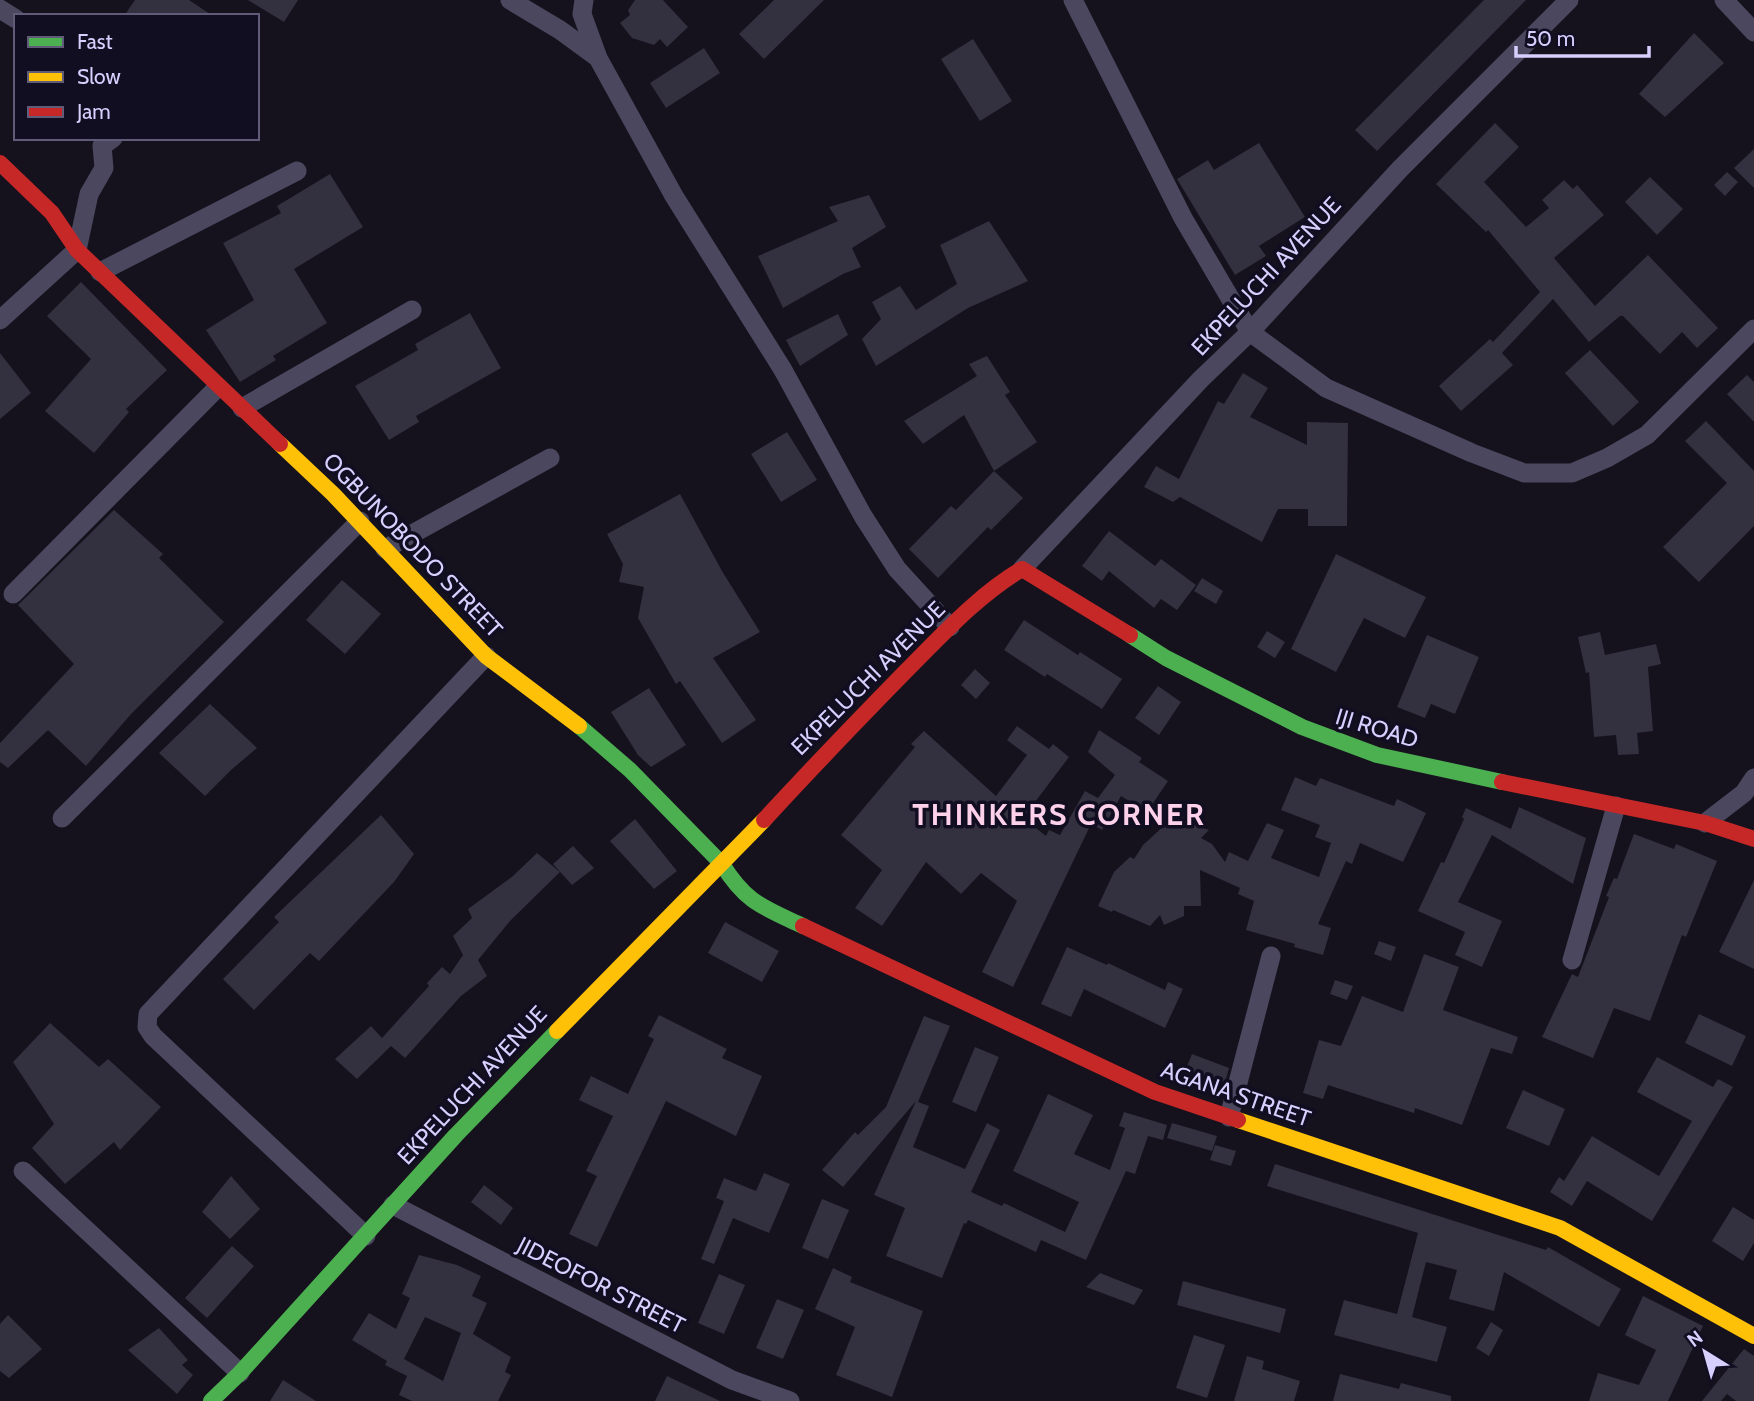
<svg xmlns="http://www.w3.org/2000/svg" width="1754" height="1401" font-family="Cabin,sans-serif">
<rect width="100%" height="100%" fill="#15121d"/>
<path fill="#33303f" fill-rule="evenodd" d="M135,0h54l24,16h-89z
M248,0h50l-14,22z
M635,0h28l25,27 -21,20 -7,-8 -6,6 -22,-7 -12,-15 10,-8 -2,-5z
M774,0h50l-60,59 -25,-25z
M1484,0h42l-149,151 -22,-21z
M1694,33l30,30 -59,54 -26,-23z
M973,39l39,62 -32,20 -39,-62z
M704,48l16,25 -54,35 -16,-25z
M1495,123l24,24 -35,35 42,45 23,-19 -7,-8 22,-20 9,9 4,-4 27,30 -50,43 41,48 53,-51 70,73 -21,20 -15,-16 -22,22 -37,-38h-3l-31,26 -36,-43 -51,54 11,12 -52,46 -22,-25 51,-47 3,3 47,-50 -52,-62 -2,2 -50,-48z
M1259,143l46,74 -46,29 7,10 -31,19 -58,-96 31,-19 6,10z
M1754,149v39l-20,-20z
M1727,172l11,10 -13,14 -11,-11z
M330,174l33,53 -69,42 33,54 -54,33 3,4 -36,22 -34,-52 48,-30 -31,-57 58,-30 -4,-7z
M1650,177l33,32 -26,26 -32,-33z
M869,195l17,32 -34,21 9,19 -18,7 -60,34 -25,-52 80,-35 -9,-14z
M989,221l39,60 -60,27 -92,58 -14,-27 19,-20 -9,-17 28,-16 16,24 41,-26 -17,-39z
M81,282l86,88 -41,39 3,3 -35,41 -49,-42 46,-52 -44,-43z
M470,313l31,55 -85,48 3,6 -30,18 -34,-54 63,-36 -3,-6z
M838,314l10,21 -48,31 -14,-26z
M1590,350l49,52 -26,24 -48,-53z
M0,353l31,40 -31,26z
M987,356l23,36 -5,3 32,47 -43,29 -30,-56 -41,29 -19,-23 73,-45 -8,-12z
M1243,373l25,15 -18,29 57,28v-23l41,1 -1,103h-39v-17h-30l-16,33 -82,-45 -7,5 -29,-15 12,-21 23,13 39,-78 6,3z
M1747,375l7,7v40l-27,-28z
M1706,421l48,50v55l-55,56 -36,-35 64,-64 -42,-42z
M787,432l30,48 -36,22 -30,-48z
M994,471l29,27 -32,32 -3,-3 -50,51 -29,-29 42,-43 5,4z
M680,494l42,77 38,61 -47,26 43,62 -34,23 -42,-62 -4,3 -38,-66 6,-31 -25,-5 4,-18 -16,-30z
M114,510l49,44 -4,4 65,64 -92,91 -46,53 -38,-36 -40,38 -8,-6v-19l74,-79 -56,-59z
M1109,531l46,35 6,-7 35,26 -19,25 -16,-11 -7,9 -45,-37 -7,10 -20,-15z
M1336,554l90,43 -21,41 -41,-20 -28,54 -45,-23z
M1202,578l21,13 -7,13 -22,-13z
M342,580l39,34 -36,40 -39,-34z
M1024,620l54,35 2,-3 42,27 -20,30 -55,-35 -2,3 -41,-27z
M1267,631l18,11 -10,16 -18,-11z
M1600,632l5,23 51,-11 5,20 -13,3 5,64 -16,2 2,21 -21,1 -2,-20 -22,2 -5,-65 -3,1 -8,-36z
M1427,635l52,22 -24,57 -24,-10 -6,14 -28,-11z
M975,669l15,14 -14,16 -15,-14z
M1158,686l23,16 -22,33 -24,-17z
M649,688l37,57 -35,22 -13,-12 -27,-43z
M210,704l47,44 -26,22 -26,26 -46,-43z
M1017,726l32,23 4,-5 16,13 -46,61 23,18 3,-6 11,5 25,-44 13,7 17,-23 -27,-23 11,-22 43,28 -3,4 29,19 -21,31 -26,-16 -19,34 -11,-6 -78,163 -31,-15 35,-71 -36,-28 -20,21 -35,-32 -44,64 -27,-18 27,-38 -41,-35 74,-88 -4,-3 13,-13 72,65 31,-41 -20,-15z
M1295,777l21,9 4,-8 74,28 3,-7 29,14 -23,49 -43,-19 -8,21 -6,-3 -28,63 13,4 -8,27 -29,-8 1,-3 -49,-14 8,-29 -16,-7 2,-6 -40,-18 1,36h-17v10l-20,9 -4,-10 -10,11 -37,-16 -1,2 -14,-6 16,-34 16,-15 4,2 9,-14 36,-33 8,10 22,8 -8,8 11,6 13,18 4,-10 19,9 19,-38 17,7 -13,28 48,19 12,-34 -16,-6 5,-12 -39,-15z
M1519,807l67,31 -13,46 -81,-49 -34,67 44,19 -20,46 -27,-12 10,-23 -47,-21 23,-49 3,1 20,-44 -2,-2 4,-9 45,21z
M381,815l33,39 -20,28 -75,79 -9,-8 -56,57 -31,-31 56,-57 -5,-5z
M635,819l42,52 -23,18 -44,-48z
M1634,834l40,15 2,-5 41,17 -31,76 -4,-2 -32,86 -36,-13 -21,50 -51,-21 30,-63 6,3 31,-80 -3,-1 8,-18 3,1z
M573,846l21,22 -22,17 -19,-21z
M537,853l23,19 -50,49 -32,39 9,16 -26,20 -56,62 -14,-12 -34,33 -22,-20 36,-33 11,12 47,-52 -2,-3 15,-16 8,7 13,-19 -10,-19 19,-18 -4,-9 45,-33z
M1754,880v89l-35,-17z
M725,922l54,29 -17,31 -54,-29z
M1379,941l17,6 -5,14 -17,-7z
M1067,947l40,18 1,-2 57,27 3,-8 15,7 -18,39 -81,-39 -13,28 -30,-13z
M1424,954l35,13 -16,43 75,27 -6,17 -21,-6 -29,77 -47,-17 -1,5 -86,-28 -5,14 -20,-6 16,-53 22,6 21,-50 41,16z
M1335,980l18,6 -6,14 -17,-6z
M1699,1014l47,22 -14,30 -47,-23z
M659,1015l68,34 -5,9 40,18 -26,60 -70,-35 -69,146 -28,-13 28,-58 -11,-5 27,-55 -34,-16 12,-24 37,18 26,-55 -6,-3z
M924,1016l26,10 -32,76 11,4 -16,41 52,22 22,-46 13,7 -29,62 31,14 2,-3 61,29 14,-30 -66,-31 35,-77 45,21 -19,39 36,16 15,-42 -6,-2 5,-14 43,13 -4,15 -15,-4 -13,38 -9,-3 -40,89 -45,-20 -5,12 -68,-32 -2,4 -2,-1 -22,55 -56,-22 19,-48 -31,-13 42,-94 -73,86 -21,-17 33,-38 3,3 28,-28z
M50,1023l49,44 9,-8 53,48 -41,43 -6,-8 -49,42 -33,-36 22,-24 -41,-62z
M975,1047l24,10 -23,55 -24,-10z
M1192,1054l37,14 -5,18 -39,-15z
M1657,1057l56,30 5,-8 15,8 -81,134 -65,-40 -15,25 -22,-14 9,-15 5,4 28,-45 67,40 33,-55 -55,-29z
M1523,1090l42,19 -16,37 -43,-18z
M1172,1123l45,13 -5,15 -45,-13z
M1215,1145l21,6 -5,15 -21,-6z
M1275,1164l271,86 2,-3 73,42 -22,38 -95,-55 -10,39 -45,-12 8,-29 -31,-8 -14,55 35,10 -10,35 -103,-27 10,-35 53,14 21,-81 -151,-47z
M764,1173l26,11 -21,49 -36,-15 -19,46 -13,-5 23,-58 -8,-3 8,-20 32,13z
M231,1176l29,33 -30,30 -28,-27z
M484,1185l29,23 -12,17 -30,-23z
M822,1199l27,11 -21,49 -26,-11z
M1733,1207l21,13v23l-11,18 -31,-20z
M232,1246l22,20 -47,52 -22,-20z
M419,1255l38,10 24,11 -9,20 15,7 -14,31 38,23 -6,15 6,3 -13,26h-86l-13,-6 8,-19 -22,-11 2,-4 -35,-21 17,-27 27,16 14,-31 -8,-4zM425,1317l36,16 -18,48 -39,-22z
M833,1268l19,9 -2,5 73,29 -31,86 -56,-22 19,-48 -40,-18z
M1100,1273l43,17 -9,15 -48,-18z
M719,1274l26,11 -21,49 -26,-11z
M1183,1281l103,28 -6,24 -103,-28z
M1643,1296l60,30 -35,75h-79l9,-28 41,12 17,-35 -31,-15z
M777,1299l27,11 -21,49 -27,-11z
M8,1315l34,34 -33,29 -9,-7v-47z
M1491,1322l12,8 -14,26 -13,-8z
M159,1328l29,32 -6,5 11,10 -16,19 -49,-44z
M1194,1335l31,10 -18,53 -31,-10z
M1744,1349l10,7v45h-18l-9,-7 -6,7h-19z
M1247,1356l17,5 -2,8 38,12 -6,20h-60z
M1340,1374l59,15 2,-6 50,13v5h-118z
M667,1376l53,25h-65z
M283,1380l33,21h-46z"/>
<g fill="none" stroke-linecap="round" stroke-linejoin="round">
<path stroke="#4a475e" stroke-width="19" d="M510,0l50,30 37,27
M584,0l-2,14 16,44 76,138 109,174 80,146 34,53 53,58
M1073,0l110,218 67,114 76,56 146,65 52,20h48l35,-15 40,-23 107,-106
M1724,0l30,32
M0,9l16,10
M100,272l197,-101
M0,320l77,-70 12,-56 15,-26 -2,-22 11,-8
M242,408l170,-98
M385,549l165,-91
M1022,569l179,-190 49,-47 150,-163 169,-169
M13,594l205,-207
M62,818l298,-297
M1705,823l39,-30 10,-15
M1572,960l44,-154
M1229,1117l42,-161
M23,1171l217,202
M393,1205l339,175 58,21
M366,1236l-213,-200 -6,-9 1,-13 338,-358"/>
<path stroke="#4caf50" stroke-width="16" d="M1130,635l36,23 136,69 75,28 125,27
M579,726l51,44 92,94c24,39 41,43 81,62
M211,1401l29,-28 216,-238 101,-104"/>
<path stroke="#ffc107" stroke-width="16" d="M280,444l53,50 153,162 93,70
M557,1031l207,-211
M1238,1120l322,108 194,108"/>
<path stroke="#c62828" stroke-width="16" d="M0,163l52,50 25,37 203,194
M1502,782l203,41 49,16
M764,820c46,-50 93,-99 141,-148 36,-36 73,-77 117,-103l108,66
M803,926l352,166 83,28"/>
</g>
<g text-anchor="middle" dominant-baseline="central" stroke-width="7" stroke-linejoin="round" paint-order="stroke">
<g font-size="23" fill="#d7cffe" stroke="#120e22">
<text transform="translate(1266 276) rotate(-47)">EKPELUCHI AVENUE</text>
<text transform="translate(413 545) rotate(46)">OGBUNOBODO STREET</text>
<text transform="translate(868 678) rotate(-45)">EKPELUCHI AVENUE</text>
<text transform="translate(1377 728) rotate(17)">IJI ROAD</text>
<text transform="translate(472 1085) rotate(-47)">EKPELUCHI AVENUE</text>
<text transform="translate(1236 1094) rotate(19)">AGANA STREET</text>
<text transform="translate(601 1285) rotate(27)">JIDEOFOR STREET</text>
</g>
<g font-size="30" font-weight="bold" letter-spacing="2" fill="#fed1eb" stroke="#120e22">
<text x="1059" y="814">THINKERS CORNER</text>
</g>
</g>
<rect x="14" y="14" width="245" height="126" fill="#120e22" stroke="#615b7a" stroke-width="2"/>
<rect x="28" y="37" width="35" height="10" fill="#4caf50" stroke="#615b7a" stroke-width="2"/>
<text x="77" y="49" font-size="21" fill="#d7cffe">Fast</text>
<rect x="28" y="72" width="35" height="10" fill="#ffc107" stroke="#615b7a" stroke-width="2"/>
<text x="77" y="84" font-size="21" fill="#d7cffe">Slow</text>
<rect x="28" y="107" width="35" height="10" fill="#c62828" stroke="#615b7a" stroke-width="2"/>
<text x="77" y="119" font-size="21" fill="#d7cffe">Jam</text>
<g transform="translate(1705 1352) rotate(323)" stroke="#120e22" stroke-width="5" paint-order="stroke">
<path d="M0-5L12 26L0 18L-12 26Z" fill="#d7cffe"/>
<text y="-10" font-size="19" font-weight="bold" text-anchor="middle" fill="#d7cffe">N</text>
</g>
<path d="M1516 46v10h133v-10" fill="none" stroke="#d7cffe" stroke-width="3.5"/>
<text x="1526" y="46" font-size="21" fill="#d7cffe" stroke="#120e22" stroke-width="5" paint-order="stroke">50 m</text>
</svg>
